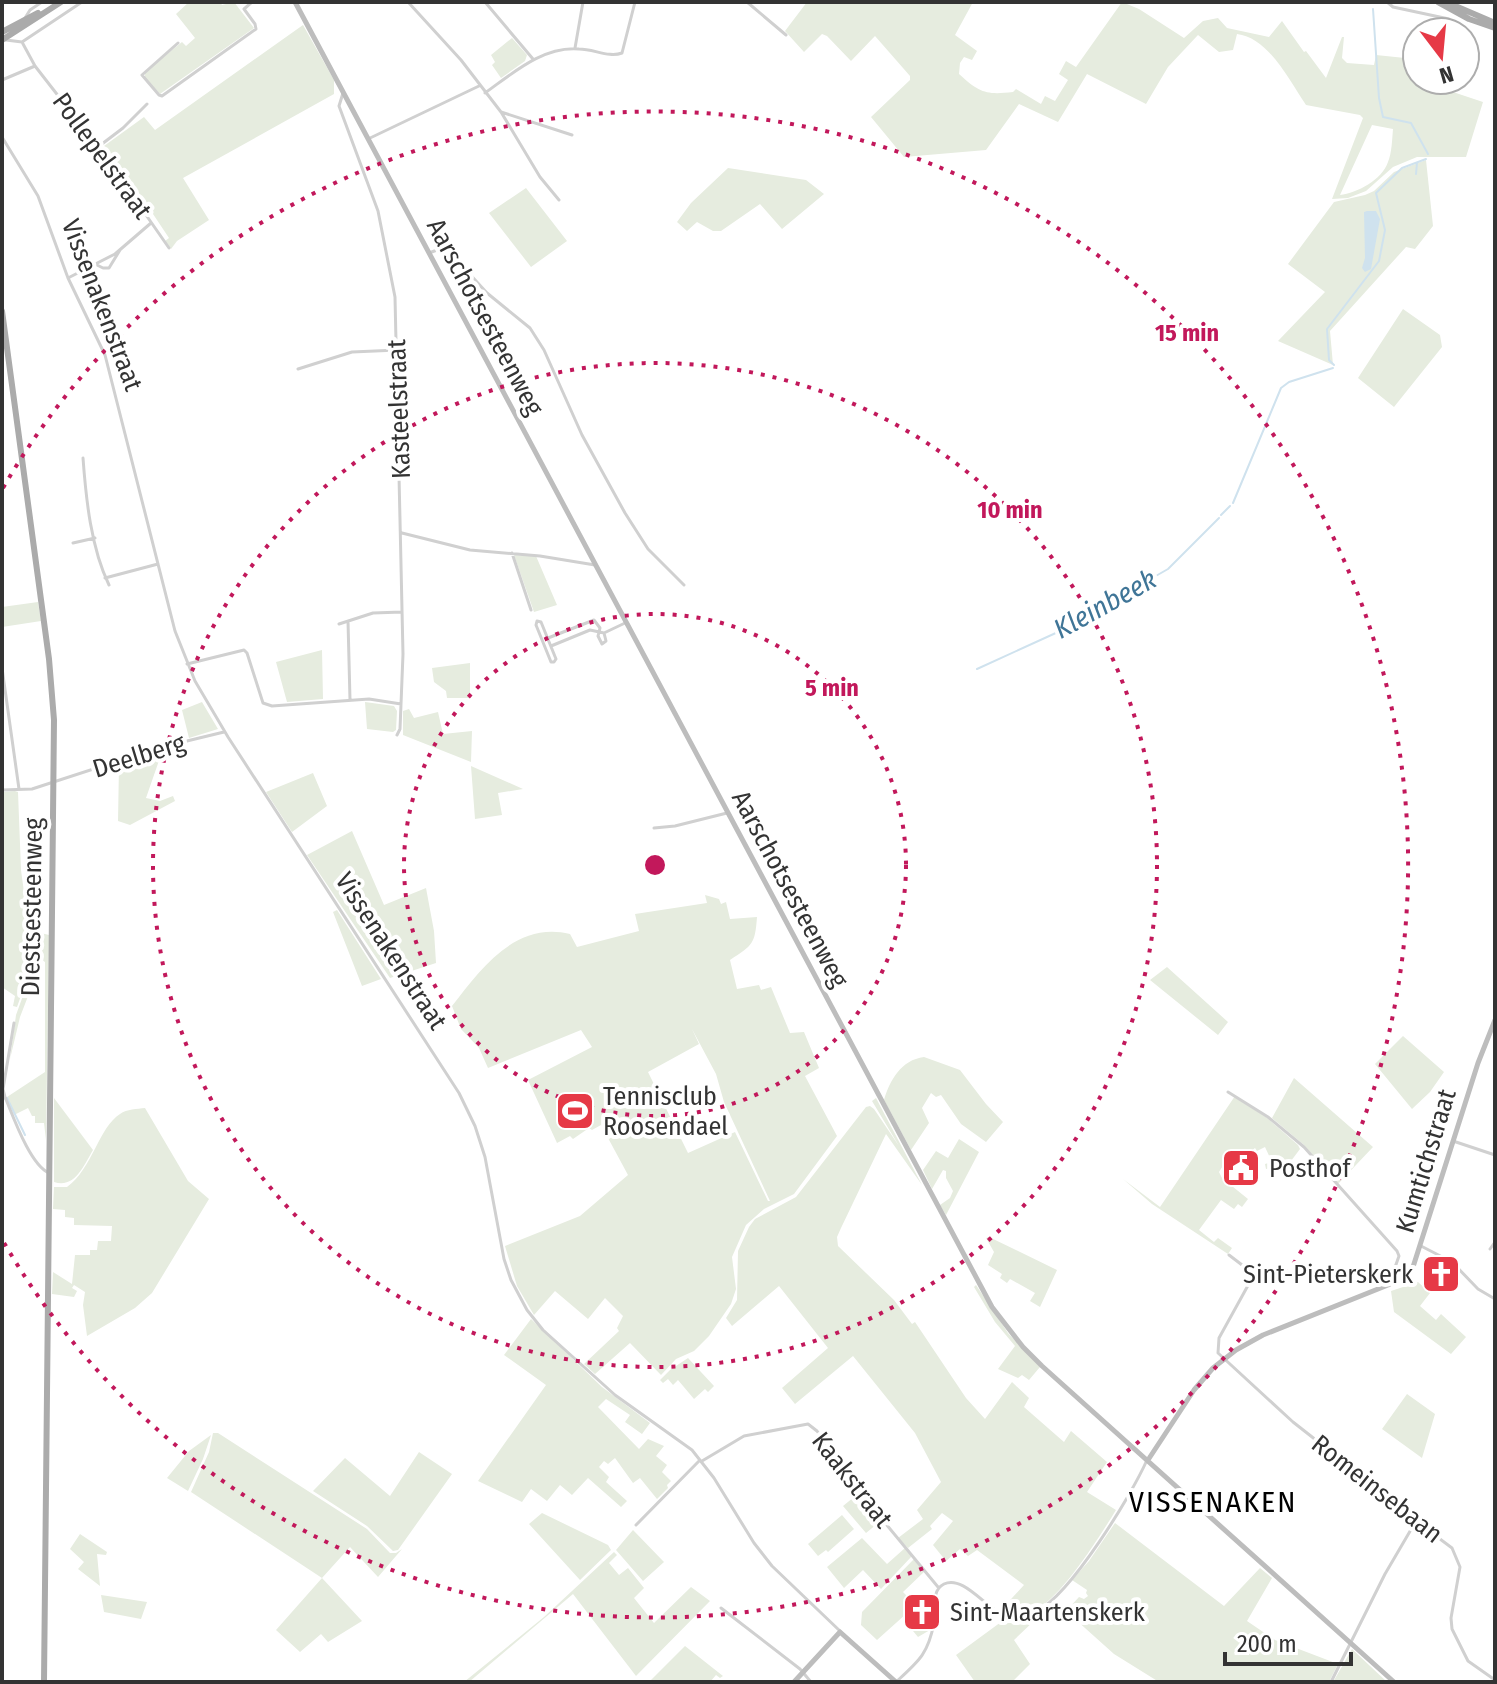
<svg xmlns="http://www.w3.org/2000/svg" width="1497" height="1684" font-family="'Fira Sans Condensed',sans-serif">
<rect width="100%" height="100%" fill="#fff"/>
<path fill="#e6ecdf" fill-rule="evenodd" d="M189,2h31l2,3 12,-3 20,26 -94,66 -15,-16v-6l37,-30 4,4 9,-8 -19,-24z
M807,2h166l-18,33 22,16 -5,9 -8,-3 -4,6 -1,11c21,19 27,21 54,18l3,-3 25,15 4,-8 10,5 13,-21 -9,-6 7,-13 10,6 46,-65 17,7 45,29 19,-17 15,-3 9,10 42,9 13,-16 22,31 2,-1 20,27 16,-41h2l-2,21 5,5 27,2 2,-10 29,3v4l11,4 1,-3v17h23l-2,7 45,15 -17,55h-49l-24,10 -27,24 -18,7 -16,1 31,-81 -3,-3 -54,-10c-17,-25 -37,-67 -69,-71l-4,16 -14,2 -21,-17 -30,32 -22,37 -59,-30 -29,48 -39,-18 -33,46 -82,7 -33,-40 39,-37v-4l-35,-40 -24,25 -24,-25 -5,-2 -18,18 -19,-21zM1372,125l21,4c-1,11 -1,23 -5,33 -6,18 -31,31 -48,33z
M303,25l31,55v14l-151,84 26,42 -32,21 -6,8 -6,-8 4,-3 -24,-36 1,-2 -3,-1 -24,-35 -5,3v-6l-10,-15 40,-29 11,13z
M512,38l15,17 -2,6 -24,17 -9,-13 3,-3 -4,-7z
M1426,160l7,66 -18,23 -9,-2 -76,84 3,34 -55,-24 47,-49 -37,-28 46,-62 31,-7 9,-4 20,-19z
M728,168l78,12 18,14 -42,35 -22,-25 -39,27h-8l-16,-9 -10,9 -10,-9 14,-19z
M526,188l41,53 -36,26 -42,-54z
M1403,309l37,26 2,12 -48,60 -36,-29z
M514,555l22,1 21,49 -23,7z
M38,602l3,19 -39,6v-20z
M322,650l1,49 -36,3 -11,-40z
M470,663v35h-23l-1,-7 -12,-9 -2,-14z
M202,702l16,27 -29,9 -7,-28z
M365,702l29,4 3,5 -1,19 -3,2 -26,-3z
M409,709l5,9 24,-6 5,22 29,-3 -1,31 -68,-27v-24z
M161,751l1,1 -16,46 14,3 13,-5 2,5 -45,24 -12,-4 1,-56z
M471,766l52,23 -25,4 4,22 -27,4z
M313,773l14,33 -35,26 -26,-40z
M15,791l3,1 3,78 10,74 -1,26 -13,37 -4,-1 2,-10 -13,-9v-195z
M352,831l32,74 42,-17 8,43 2,32 -46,15 -83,-123z
M705,895l14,4 2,5 5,-2 4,17 27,-2c-2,27 -4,28 -27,43l7,29 22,-4 2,5 10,-3 19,46 14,-1 15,36 -14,8 32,60 -43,58 -30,15 -18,16 -14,32 4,32 -5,15 -22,32 -15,15 -18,8 -15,16 -31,-32 -35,31 -11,-10 35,-33 -2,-3 6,-12 -18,-18 -17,21 -33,-28 -21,24 -17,-29 -12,-40 75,-30 48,-41 -27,-50 -9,5 -3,-2 -16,11 -3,-3 -13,7 -29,-63 64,-33 -11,-17 -93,38 -9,-20 -18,-19 -9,-23c29,-37 63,-85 118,-72l7,13 62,-16 -4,-17 72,-11zM692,1029l24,45 8,28 46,99h-2l-33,-69 -47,21 -40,-81 51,-28z
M337,910l44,69 -19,7 -29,-74z
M29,914l4,1 4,17 12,3 -3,205 -2,-17h-9v-7h-3l-4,-8 -14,7 -7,-18 38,-25v-110l-7,-5 -3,21 -15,39 -10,42 6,-44 16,-44 1,-29z
M1167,967l61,55 -10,13 -68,-55z
M1403,1036l41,36 -14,20 -18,17 -37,-45z
M924,1057l36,13 26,34 17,18 -17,20 -25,-18 -20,-29 -5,2 -5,-4 -9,15 7,15 -18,27 -27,-50c6,-20 17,-40 40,-43z
M1294,1078l79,69 -35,37 -34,-39 -32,-27z
M1235,1096l31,21 32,28 2,4 -12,16 -22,4 -1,-5 7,-2 -7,-15 -8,4 -2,-3 -14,11 -5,-2 -2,4h-11l1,3 -5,8 3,6 26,21 -6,8 -4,-3 -4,5 -13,-9 -22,30 15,12 4,-4 14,10 -4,6 -76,-50 -29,-25 37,28z
M54,1098l39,52c-9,15 -18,39 -39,32z
M876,1098l46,87 -36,-51 -45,94 -4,9 1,9 56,54 18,24 3,-2 51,76 19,21 27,-37 17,16 -5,9 40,35 7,-11 36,31 -20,30 29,18c-16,26 -53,85 -79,99 -12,7 -24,6 -37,2l24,-26 -47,-35 -9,6 -8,-7 -14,12 -13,-16 20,-24 -11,-8 -12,13 2,3 -24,19 -10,-10 25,-19 -6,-9 24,-28 -26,-49 -62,-77 -58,48 -13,-16 46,-40 -49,-62 -47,40 -6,-8 11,-18 1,-49 11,-24 6,-8 41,-22 70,-90 4,-1 4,3 25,37 -27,-45z
M145,1108l43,73 21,18 -57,94 -17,15 -48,28 -4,-31 2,-13 -11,-7 -2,3 5,3 -3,6 -22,-3 1,-22 19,12 3,-29h15v-5h7l1,-9h13l1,-15 -38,-1v-7l-9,-1v-7l-12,-1 1,-22h13c25,-18 32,-60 53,-73 7,-5 17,-5 25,-6z
M959,1139l20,13 -33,63 -6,-10 10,-7 3,-7 -7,-13v-7l-3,-1 -11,19 -9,-19 13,-19 12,7z
M989,1237l68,33 -17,37 -10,-6 5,-8 -25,-14 -3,4 -7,-5 2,-4 -14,-9 6,-13 -8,-14z
M1418,1282l12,11 -10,13 16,14 5,-6 25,23 -15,17 -57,-42 -3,-21z
M976,1285l32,48 32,34 -11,13 -7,-5 -4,3 -20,-9 17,-23 -20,-24 -21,-35z
M531,1319l71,68 48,36 -8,11 -17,-12 5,-7 -24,-16 -8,8 41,42 9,-10 16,7 -8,10 11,9 -5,7 9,9 -4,4 1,3 -11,11 -17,-21 -7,5 -18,-25 -7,6 -4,-3 -5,6 10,10 -3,5 21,19 -6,6 -33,-29 -16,17 -12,-10 -13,16 -16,-12 -9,13 -44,-21 68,-96 -42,-30z
M688,1358l26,28 -6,6 -3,-3 -11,10 -16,-19 -5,5 -5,-6 -5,4 -3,-3 10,-10z
M1407,1394l28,20 -13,44 -40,-29z
M213,1433h5l149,96 23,24h6l6,-4 -24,28 -28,-30 -28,31 40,43 -34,21 -7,-8 -21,18 -24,-22 46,-52 -131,-86 18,-40z
M211,1435l-8,24 -15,32 -21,-13 22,-27z
M419,1452l33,22 -54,76 -5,1 -26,-25 -54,-35 32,-33 45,38z
M859,1493l24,30 -4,3 -2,-2 -11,9 -23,-27z
M542,1513l66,32 3,5 -31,30 -51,-56z
M842,1515l12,14 -26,23 -2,-2 -8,6 -10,-12z
M1115,1523l109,83 36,-38 12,10 -25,43 28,19 63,24 -9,18h-170l-45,-28 -48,-43 13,-14 5,2 4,-3 -2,-3 1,-3 -15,-10 17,-19z
M633,1530l31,32 -21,19 -27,-31z
M80,1534l27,18 -1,3 -9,-1 3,32 -22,-17 6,-7 -14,-13z
M862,1538l25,26 18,-16 7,8 -31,33 -18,-19 -19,18 -17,-21z
M614,1552l3,3 -8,8 10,12 9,-7 16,20 -10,10 20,25 37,-36 19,14 -74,75 -63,-82 -104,88h-5l80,-65z
M914,1559l11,12 -22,21 13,13 -39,35 -16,-15 1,-13z
M101,1595l46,7 -6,17 -37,-7z
M926,1599l6,1 1,17 -3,13 -12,7 -5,-6 3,-5 -10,-12z
M1054,1600l1,1 -41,39 16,24 -18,18h-37l-19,-27 45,-33 -4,-9 16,5 1,3 2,-3 19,-3 -2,4z
M685,1646l38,30 -3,2 -4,-3 -6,7h-61z
M1352,1649l35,33h-54z"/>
<path fill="#cfe2ee" d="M1367,211h9l4,8 -9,50 -6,3 -3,-4 3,-10 -1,-46z"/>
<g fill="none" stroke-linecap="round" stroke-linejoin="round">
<path stroke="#cfe2ee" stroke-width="2" d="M1373,9l6,89 4,19 28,6 17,31
M1416,174l1,-11
M1334,365l-5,-5 -2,-31 52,-68 6,-31 -9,-37 26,-25 24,-9
M1233,503l48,-115 8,-6 44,-14
M1221,515l9,-9
M977,669l81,-37 110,-63 51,-51
M2,1095l1,4 4,-1 18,37"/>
<path stroke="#d0d0d0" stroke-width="3" d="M408,2l53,58 40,52 71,23
M485,2l48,57
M747,2l39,33
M1387,2l6,5 56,12
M25,18l5,-8 12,-8
M6,40l16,2 60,-40
M22,42l13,24 70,90 64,92
M178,43l-36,32 17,20 3,1 94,-67 -1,-5 -11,-15 8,-7
M575,48l8,-46
M2,80l33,-14
M343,93l-4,13 39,105 17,86 8,357 -3,75 -3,6
M485,93c28,-20 58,-47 94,-44 15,0 30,9 43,4l13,-51
M501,112l39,65 19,23
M2,137l36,59 30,82 37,77 70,276 20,50 33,56 231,356 16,33 10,31 19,102 7,21 16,30 16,20 72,65 77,55 22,28 40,65 18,23 68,65
M368,139l111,-53
M98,147l25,-19 24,-24
M429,253l16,-6 42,46 43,35 14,22 38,85 43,78 23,36 36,36
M95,264l8,4h6l11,-18
M68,278l47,-24 36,-31
M298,369l54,-17 46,-2
M83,458c3,41 8,90 26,127
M402,533l68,17 70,6 55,9
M73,543l22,-5
M512,553l19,57
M105,578l53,-14
M348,621l2,79
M537,621l4,1 15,37 -2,3h-3l-15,-37z
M339,624l34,-11 29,-1
M548,638l46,-18 6,8 -2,8 4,8 4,-3 -2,-8
M551,646l39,-16 14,3 21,-10
M187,664l57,-14 3,3 16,50 9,3 97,-7 32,5
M2,668l17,121
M2,790l30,-1 126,-41 66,-16
M654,828l21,-2 52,-13
M14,1023l-11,66 2,8c8,19 25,68 44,76
M1228,1092l40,25 36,30 93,104 2,5 -6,17 3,6
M1453,1141l42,14
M1421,1246l31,16 26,27 17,10
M1490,1249l5,-7
M1229,1255l17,13 5,12 -32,58 -1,15 75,69 42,33 52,37 29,29 36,27 8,19 -9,51 1,11 16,32 27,19
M702,1461l42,-25 64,-12 9,7 45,64 76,92
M636,1525l64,-65
M721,1608l79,61 11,13
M896,1682c23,-21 32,-28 38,-59 3,-13 -4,-32 10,-39 19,-9 41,23 57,29 12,5 25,4 36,-2 34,-17 94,-115 110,-151
M1331,1682l54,-108 31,-53"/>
<path stroke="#bdbdbd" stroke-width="5" d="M295,2l697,1305 31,40 19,19 352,316
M1148,1460l46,-70 19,-22 23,-18 27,-15 125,-50 16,-9 9,-9 65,-204 17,-43
M794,1682l46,-50 56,50"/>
<path stroke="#ababab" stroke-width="6" d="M1438,2l31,17 26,9
M1446,2l49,21
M2,32l36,-19
M2,40l59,-38
M2,311l47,348 5,61 -10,962"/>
</g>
<g fill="none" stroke="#c2185b" stroke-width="4" stroke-dasharray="4 8">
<circle cx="655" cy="865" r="251"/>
<circle cx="655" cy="865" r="502"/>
<path d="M3 488A753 753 0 1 1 3 1241"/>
</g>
<defs>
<g id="stadium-square" transform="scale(2)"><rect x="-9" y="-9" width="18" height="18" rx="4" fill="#e63946" stroke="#fff"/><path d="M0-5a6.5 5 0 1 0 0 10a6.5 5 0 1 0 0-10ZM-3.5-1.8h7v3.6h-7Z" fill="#fff"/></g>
<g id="civic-square" transform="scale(2)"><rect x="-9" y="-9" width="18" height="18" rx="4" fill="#e63946" stroke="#fff"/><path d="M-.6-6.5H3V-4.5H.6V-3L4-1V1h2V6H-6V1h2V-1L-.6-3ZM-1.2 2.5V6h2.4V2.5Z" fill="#fff"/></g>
<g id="church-square" transform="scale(2)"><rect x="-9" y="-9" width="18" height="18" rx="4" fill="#e63946" stroke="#fff"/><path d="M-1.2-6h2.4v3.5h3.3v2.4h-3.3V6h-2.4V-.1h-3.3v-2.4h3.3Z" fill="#fff"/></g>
</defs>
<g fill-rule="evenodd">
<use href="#stadium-square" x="575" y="1111"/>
<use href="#civic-square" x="1241" y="1168"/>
<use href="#church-square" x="1441" y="1274"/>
<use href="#church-square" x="922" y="1612"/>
</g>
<g text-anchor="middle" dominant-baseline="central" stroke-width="8" stroke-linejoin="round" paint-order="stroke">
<g font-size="26" fill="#333" stroke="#fff">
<text transform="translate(102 156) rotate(54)">Pollepelstraat</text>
<text transform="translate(102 305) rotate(69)">Vissenakenstraat</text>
<text transform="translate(485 317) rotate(62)">Aarschotsesteenweg</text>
<text transform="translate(399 409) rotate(-92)">Kasteelstraat</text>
<text transform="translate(139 756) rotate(-17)">Deelberg</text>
<text transform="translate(790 889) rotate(62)">Aarschotsesteenweg</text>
<text transform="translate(32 907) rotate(-89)">Diestsesteenweg</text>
<text transform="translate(391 951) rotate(57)">Vissenakenstraat</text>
<text transform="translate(1426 1161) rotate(-73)">Kumtichstraat</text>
<text transform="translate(852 1480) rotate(52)">Kaakstraat</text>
<text transform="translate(1377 1489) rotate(38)">Romeinsebaan</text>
</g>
<g font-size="26" fill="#333" stroke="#fff" text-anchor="start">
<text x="603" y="1096">Tennisclub<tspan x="603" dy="30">Roosendael</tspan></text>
<text x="1269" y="1168">Posthof</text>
<text x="1413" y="1274" text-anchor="end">Sint-Pieterskerk</text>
<text x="950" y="1612">Sint-Maartenskerk</text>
</g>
<g font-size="28" font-style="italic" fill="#3f7597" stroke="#fff">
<text transform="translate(1105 604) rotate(-29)">Kleinbeek</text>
</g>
<g font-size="30" letter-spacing="2" fill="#000" stroke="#fff">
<text x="1213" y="1502">VISSENAKEN</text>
</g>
</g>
<circle cx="655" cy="865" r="12" fill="#c2185b" stroke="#fff" stroke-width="4"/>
<g font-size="24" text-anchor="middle" font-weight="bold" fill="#c2185b" stroke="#fff" stroke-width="8" stroke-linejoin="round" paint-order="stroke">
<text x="1187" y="341">15 min</text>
<text x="1010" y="518">10 min</text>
<text x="832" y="696">5 min</text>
</g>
<rect width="1497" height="1684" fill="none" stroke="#333333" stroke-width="8"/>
<g transform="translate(1441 56) rotate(164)"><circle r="38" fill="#ffffff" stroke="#adadad" stroke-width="2"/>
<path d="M0-6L14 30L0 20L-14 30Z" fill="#e63946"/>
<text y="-12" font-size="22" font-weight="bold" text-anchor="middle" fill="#333333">N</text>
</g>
<path d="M1225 1652v12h126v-12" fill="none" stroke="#333333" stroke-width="4"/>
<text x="1237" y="1652" font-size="24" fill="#333333" stroke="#ffffff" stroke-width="6" paint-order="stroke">200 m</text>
</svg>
